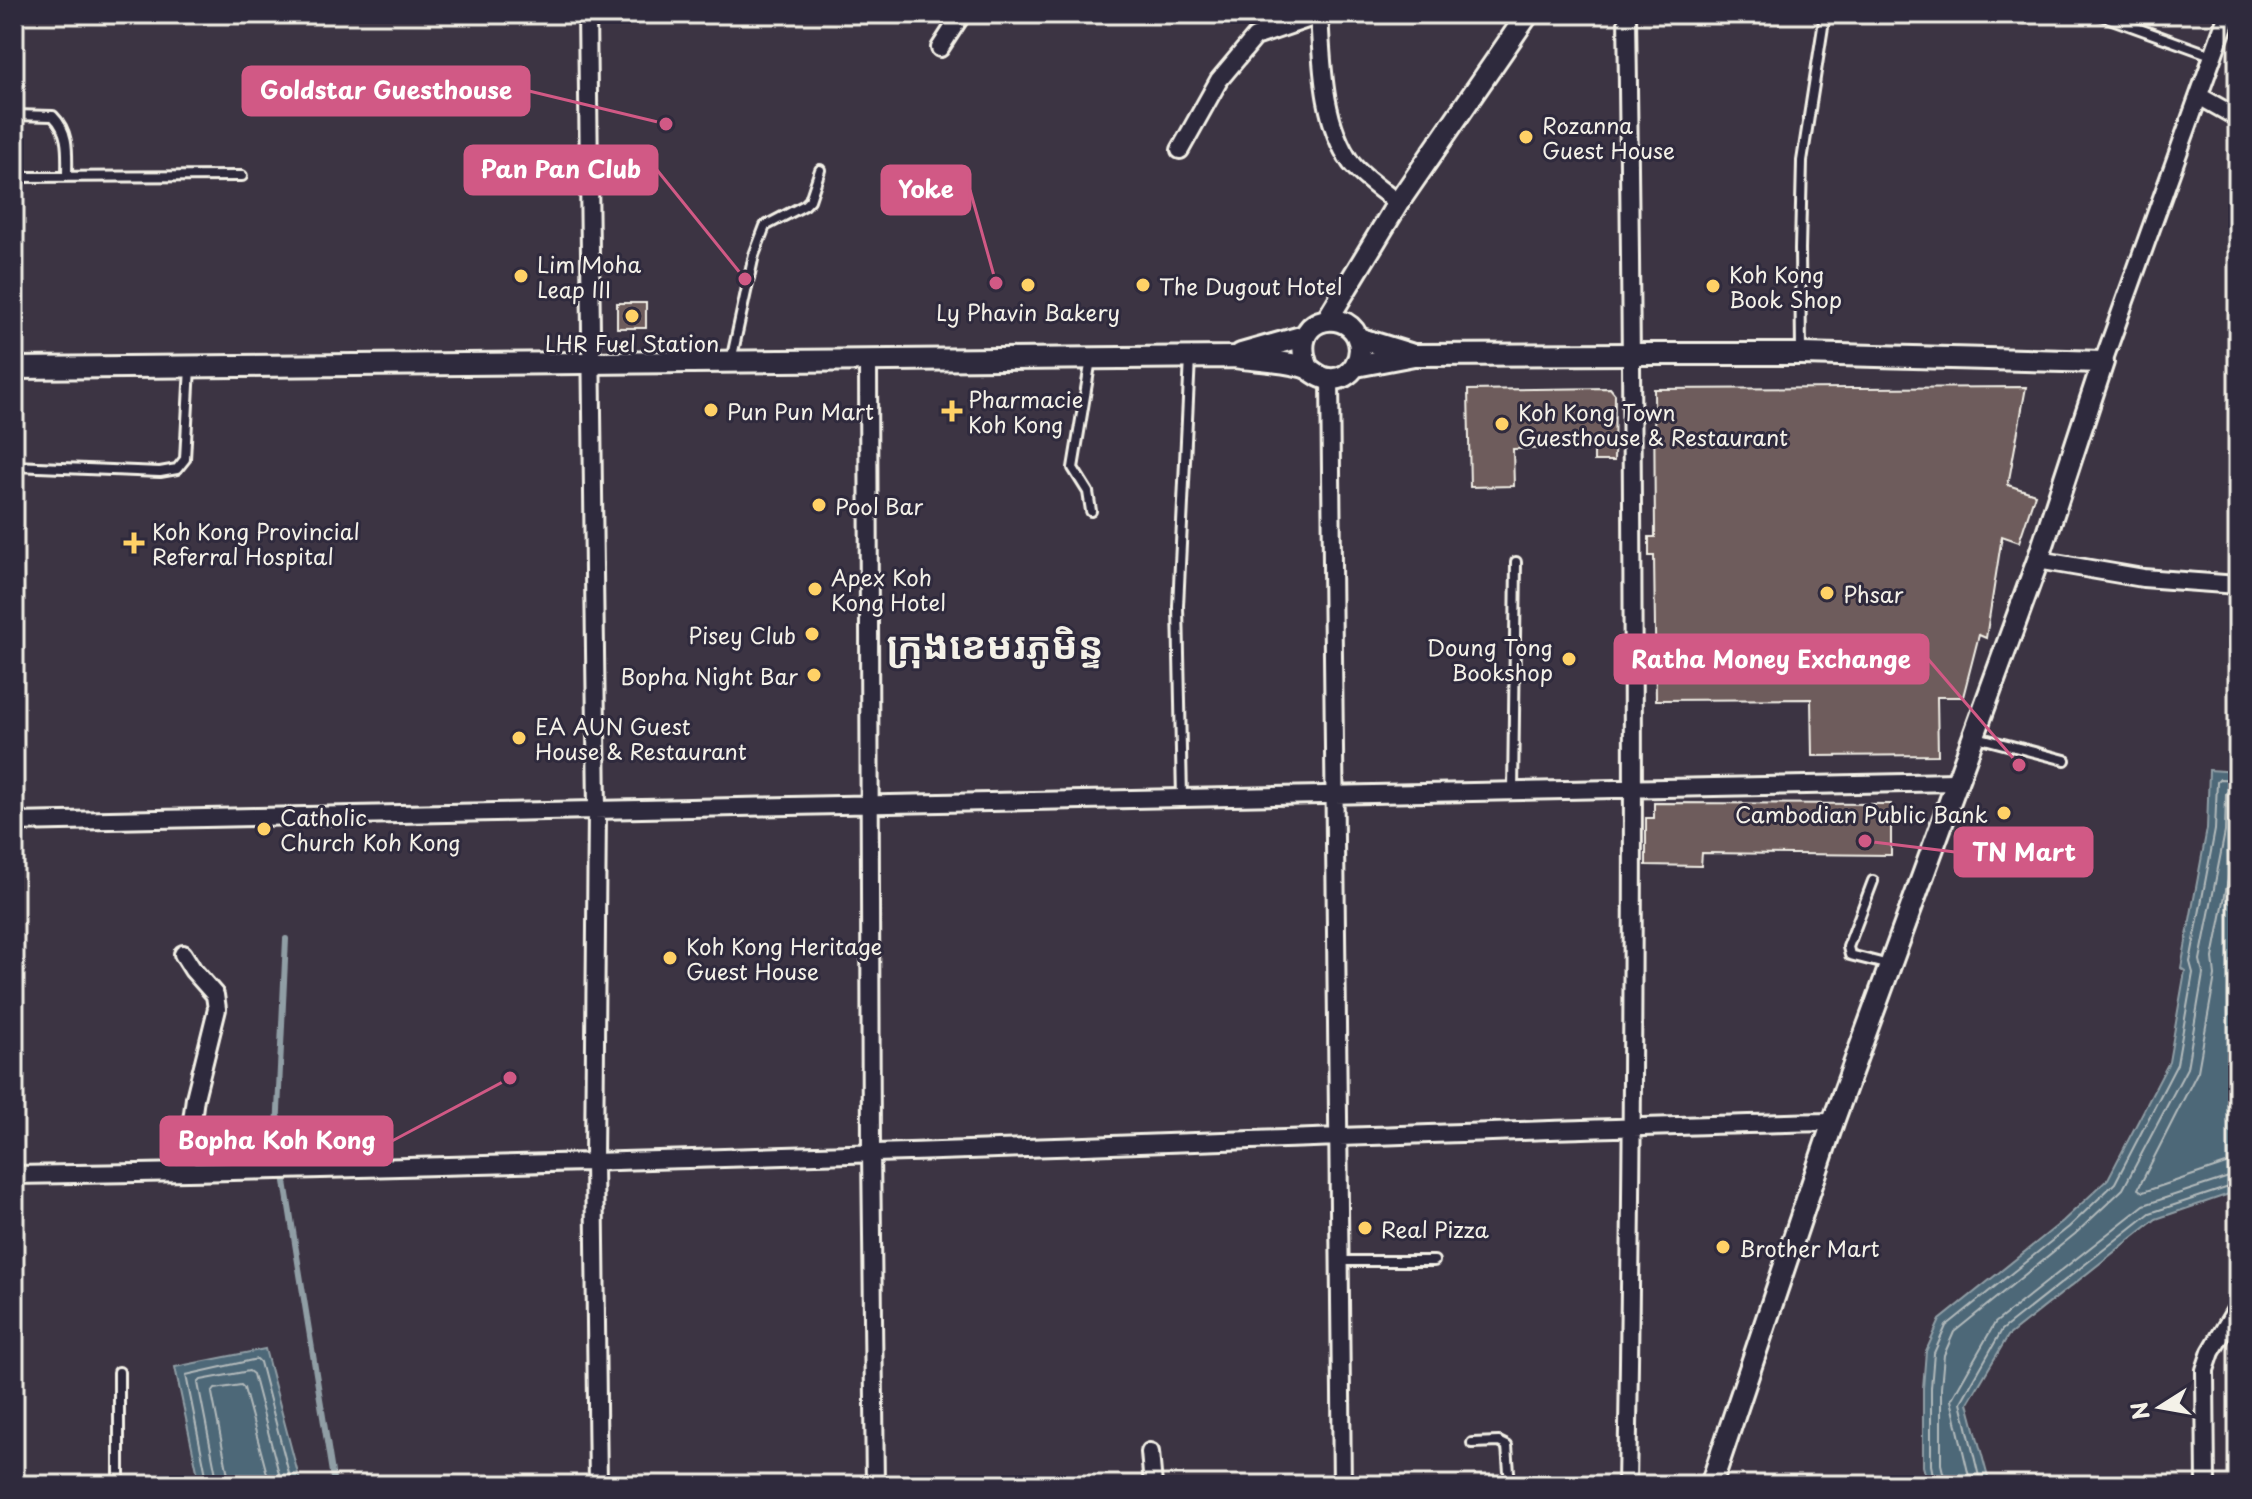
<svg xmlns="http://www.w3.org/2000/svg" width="2252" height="1499" font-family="'Playpen Sans','Noto Sans Khmer',sans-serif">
<rect width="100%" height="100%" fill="#3c3443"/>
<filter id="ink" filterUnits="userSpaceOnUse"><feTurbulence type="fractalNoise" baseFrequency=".0125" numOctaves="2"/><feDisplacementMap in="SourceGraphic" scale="16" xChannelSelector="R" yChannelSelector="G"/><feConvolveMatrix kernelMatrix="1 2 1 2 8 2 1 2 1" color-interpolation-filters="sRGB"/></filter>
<g filter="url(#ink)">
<path fill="#4e6778" stroke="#909ea5" stroke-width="2" d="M2209,770l29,2v213l-3,1 -1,14 4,1v190l-82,28 -148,117 -40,67 22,82h-62l-5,-19v-78l3,-37 14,-31 123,-99 45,-42 61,-117 16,-91 -4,-3 26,-139z
M265,1349l36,136h-101l-25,-118z"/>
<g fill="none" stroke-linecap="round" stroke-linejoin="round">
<path stroke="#b2babb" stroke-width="2" d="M2238,805l-1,28 -24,125 2,18 -17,95 -60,118 5,3 83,-28 12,-2
M208,1485l-22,-110 71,-16 3,3 32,123
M218,1485l-20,-102 3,-3 48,-9 4,3 29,111
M230,1485l-18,-92 3,-4 26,-4 3,3 26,97
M1935,1485l-4,-20v-77l3,-35 12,-27 123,-99 46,-44 62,-119 16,-91 -3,-11 25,-132 2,-48 3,-3 18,1
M1946,1485l-5,-21v-76l3,-33 10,-23 121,-98 48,-45 64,-121 16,-94 -3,-14 25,-128 1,-39 4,-3h8
M1971,1485l-20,-85 44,-77 149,-118 94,-31
M1981,1485l-20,-83 41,-72 148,-117 88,-29"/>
<path stroke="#909ea5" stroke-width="6" d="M286,939l-9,193 57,353"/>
</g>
<path fill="#6e5c5b" stroke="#f4f1e8" stroke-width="2" d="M617,303h29v25h-29z
M2026,387l-18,98 27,9 -16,48 -17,-6 -16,102 -7,-3 -16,62h-26l1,58 -126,1 -1,-57 -155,1 -2,-144h-5v-19h6l-1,-148z
M1610,388l5,6 -1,67h-20v-13l-81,1 1,37 -44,1 -2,-97z
M1654,803l237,1v51l-189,-2 -1,13 -55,-1v-47h8z"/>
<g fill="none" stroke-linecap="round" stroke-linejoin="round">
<g stroke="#f4f1e8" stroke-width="14">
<path id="service" d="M1230,14l44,14
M2098,14l116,42
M2025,18v-4
M14,115l39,1c17,17 14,38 14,61
M14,177l228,-1
M1801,351l-1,-102 2,-88 23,-147
M1091,359l-18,109 15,24 3,19
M731,361l23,-106 11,-29 40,-21 5,-5 10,-30
M14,466l146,6 17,-3 8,-10 5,-92
M1973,736l92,24
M1513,791l3,-229
M1182,798l-4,-192 12,-248
M1873,881l-25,66 2,8 39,10
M1340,1261h94
M119,1372v113
M1472,1443l27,-1 8,4 3,39"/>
</g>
<g stroke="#f4f1e8" stroke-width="22">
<path id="minor" d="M587,14l10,796 -3,351 4,324
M1319,14c3,48 3,108 32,149 12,15 32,28 47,40
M1627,14c7,490 9,981 0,1471
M940,48l22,-34
M2199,96l39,22
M1180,150l39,-70 36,-43 64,-22
M868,361l3,791 4,333
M2103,362l125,-348
M1330,379l12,1106
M2038,560l105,18 95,7
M14,822l1942,-40
M183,954l10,16 22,25 2,14 -22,89 -10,74
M14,1175c442,-7 884,-22 1325,-38 165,-5 329,-12 494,-15
M1150,1452l3,33
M2206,1485l-1,-115 6,-18 27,-46"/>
</g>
<g stroke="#f4f1e8" stroke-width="26">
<path id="tertiary" d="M1327,320l71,-117 130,-189
M1358,338l52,16
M1241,354l63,-18
M1356,366l58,-11 218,-1h170l301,8 -65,198 -205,562 -122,363
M14,368l1220,-11c19,3 56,4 73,11 8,4 12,10 22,11 23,2 37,-23 28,-43 -14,-30 -70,-18 -49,32"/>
</g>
<use href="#service" stroke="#2f2a3d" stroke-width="8"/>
<use href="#minor" stroke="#2f2a3d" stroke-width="16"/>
<use href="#tertiary" stroke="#2f2a3d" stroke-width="20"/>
</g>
</g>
<g fill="#ffd166" stroke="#2f2a3d" stroke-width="3">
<circle cx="1526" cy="137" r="8"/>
<circle cx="521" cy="276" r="8"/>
<circle cx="1028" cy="285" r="8"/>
<circle cx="1143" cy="285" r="8"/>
<circle cx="1713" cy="286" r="8"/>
<circle cx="632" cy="316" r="8"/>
<circle cx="711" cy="410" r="8"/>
<path d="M948 399h8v8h8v8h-8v8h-8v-8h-8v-8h8z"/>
<circle cx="1502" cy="424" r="8"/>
<circle cx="819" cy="505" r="8"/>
<path d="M130 531h8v8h8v8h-8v8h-8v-8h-8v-8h8z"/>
<circle cx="815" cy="589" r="8"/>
<circle cx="1827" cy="593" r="8"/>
<circle cx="812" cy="634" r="8"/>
<circle cx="1569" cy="659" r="8"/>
<circle cx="814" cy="675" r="8"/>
<circle cx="519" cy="738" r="8"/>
<circle cx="2004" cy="813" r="8"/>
<circle cx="264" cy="829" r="8"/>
<circle cx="670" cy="958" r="8"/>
<circle cx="1365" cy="1228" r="8"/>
<circle cx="1723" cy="1247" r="8"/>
</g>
<g text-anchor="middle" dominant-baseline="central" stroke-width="6" stroke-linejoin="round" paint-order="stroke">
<g font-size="22" fill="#f4f1e8" stroke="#2f2a3d" text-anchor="start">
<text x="1542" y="124">Rozanna<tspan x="1542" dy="25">Guest House</tspan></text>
<text x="537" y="263">Lim Moha<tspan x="537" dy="25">Leap III</tspan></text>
<text x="1729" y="273">Koh Kong<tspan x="1729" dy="25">Book Shop</tspan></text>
<text x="1159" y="285">The Dugout Hotel</text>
<text x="1028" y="311" text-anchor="middle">Ly Phavin Bakery</text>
<text x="632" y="342" text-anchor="middle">LHR Fuel Station</text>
<text x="968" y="398">Pharmacie<tspan x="968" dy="25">Koh Kong</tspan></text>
<text x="727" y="410">Pun Pun Mart</text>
<text x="1518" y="411">Koh Kong Town<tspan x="1518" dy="25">Guesthouse &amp; Restaurant</tspan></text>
<text x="835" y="505">Pool Bar</text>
<text x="152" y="530">Koh Kong Provincial<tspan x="152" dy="25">Referral Hospital</tspan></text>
<text x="831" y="576">Apex Koh<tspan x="831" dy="25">Kong Hotel</tspan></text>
<text x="1843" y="593">Phsar</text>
<text x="796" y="634" text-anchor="end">Pisey Club</text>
<text x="1553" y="646" text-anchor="end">Doung Tong<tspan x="1553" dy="25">Bookshop</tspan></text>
<text x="798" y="675" text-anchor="end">Bopha Night Bar</text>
<text x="535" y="725">EA AUN Guest<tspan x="535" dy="25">House &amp; Restaurant</tspan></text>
<text x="1988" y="813" text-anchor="end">Cambodian Public Bank</text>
<text x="280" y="816">Catholic<tspan x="280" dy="25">Church Koh Kong</tspan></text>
<text x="686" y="945">Koh Kong Heritage<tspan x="686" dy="25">Guest House</tspan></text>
<text x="1381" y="1228">Real Pizza</text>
<text x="1739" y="1247">Brother Mart</text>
</g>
<g font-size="38" font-weight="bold" fill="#f4f1e8" stroke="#2f2a3d">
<text x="995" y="643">ក្រុងខេមរភូមិន្ទ</text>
</g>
</g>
<path fill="none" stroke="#d15985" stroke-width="3" d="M666 124L529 91M745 279L657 170M996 283L970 190M2019 765L1928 659M1865 841L1955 852M510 1078L392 1141"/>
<g fill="#d15985" stroke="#2f2a3d" stroke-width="3">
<circle cx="666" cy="124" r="8"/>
<circle cx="745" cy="279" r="8"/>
<circle cx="996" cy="283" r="8"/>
<circle cx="2019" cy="765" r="8"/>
<circle cx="1865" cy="841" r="8"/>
<circle cx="510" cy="1078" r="8"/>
</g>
<g fill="#d15985" stroke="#d15985" stroke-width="3">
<rect x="243" y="67" width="286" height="48" rx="8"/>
<rect x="465" y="146" width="192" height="48" rx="8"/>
<rect x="882" y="166" width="88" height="48" rx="8"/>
<rect x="1615" y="635" width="313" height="48" rx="8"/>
<rect x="1955" y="828" width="137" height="48" rx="8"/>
<rect x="161" y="1117" width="231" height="48" rx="8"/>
</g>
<g font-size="24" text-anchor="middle" font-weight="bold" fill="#fff">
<text x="386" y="99">Goldstar Guesthouse</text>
<text x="561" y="178">Pan Pan Club</text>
<text x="926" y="198">Yoke</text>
<text x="1771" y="668">Ratha Money Exchange</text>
<text x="2024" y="861">TN Mart</text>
<text x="277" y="1149">Bopha Koh Kong</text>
</g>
<rect width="2252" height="1499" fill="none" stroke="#2f2a3d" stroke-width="48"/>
<rect x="24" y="24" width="2204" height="1451" fill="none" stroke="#f4f1e8" stroke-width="3" filter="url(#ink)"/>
<g transform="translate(2160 1407) rotate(259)" stroke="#2f2a3d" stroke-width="6" paint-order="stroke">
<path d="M0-6L14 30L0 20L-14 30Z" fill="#f4f1e8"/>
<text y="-12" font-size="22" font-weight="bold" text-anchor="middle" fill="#f4f1e8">N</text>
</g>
</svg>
